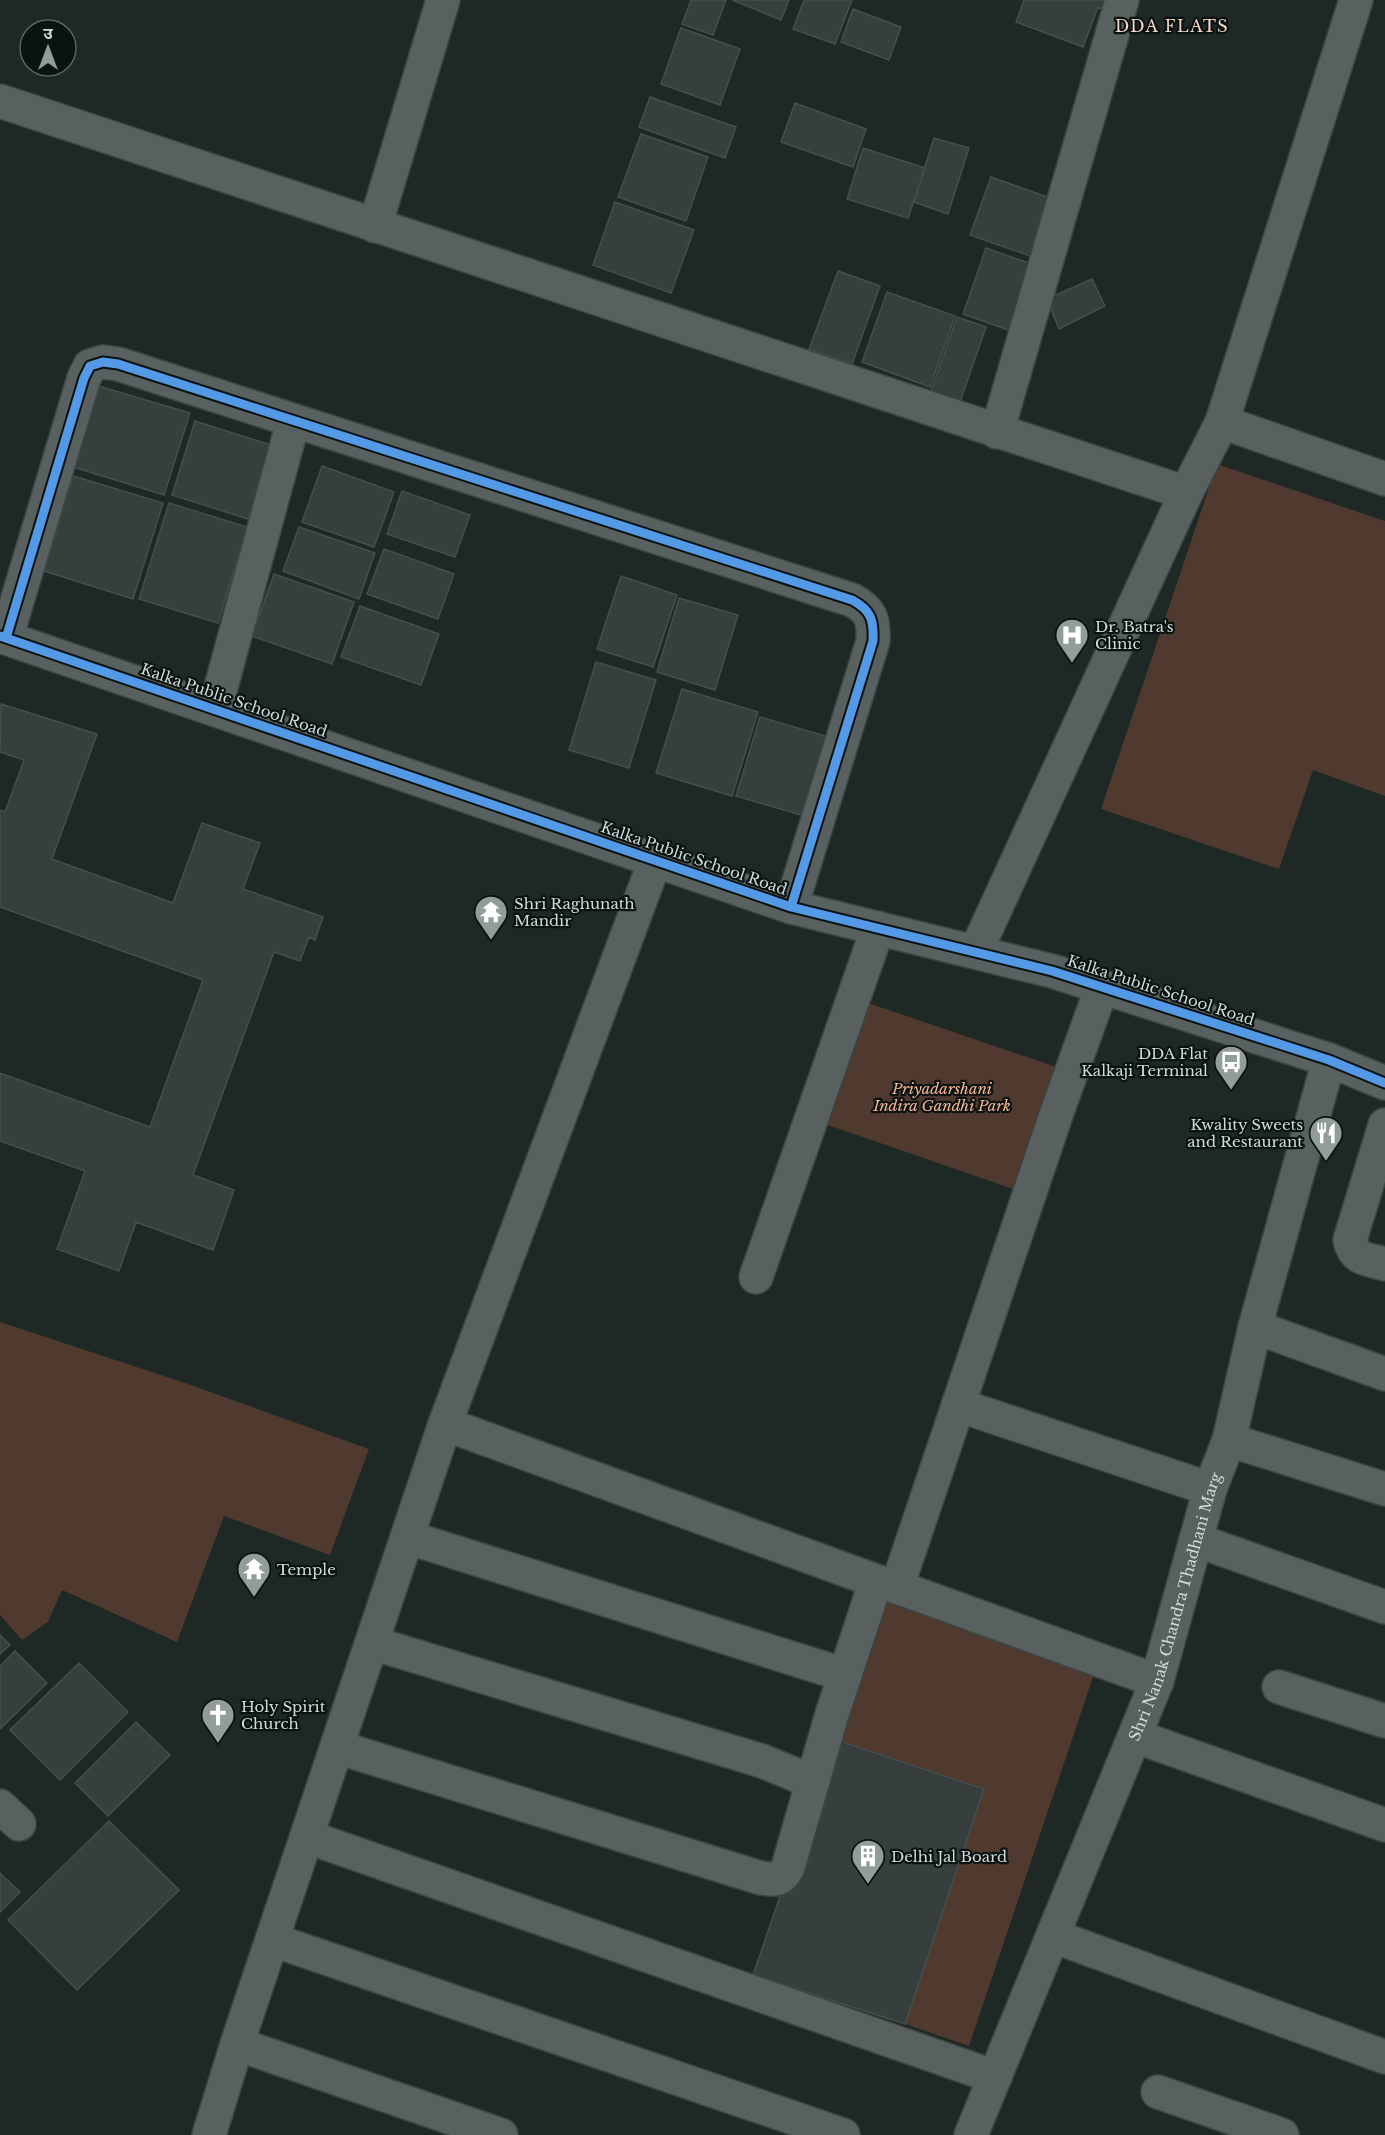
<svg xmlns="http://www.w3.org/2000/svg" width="1385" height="2135" font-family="'Libre Baskerville','Noto Sans Devanagari',serif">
<rect width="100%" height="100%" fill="#1e2926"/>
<path fill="#50392e" d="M1217,464l168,57v275l-72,-26 -34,99 -178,-60z
M868,1003l191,65 -43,122 -191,-66z
M0,1322l188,62 181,65 -39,106 -106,-39 -47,126 -115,-52 -14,32 -26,18 -22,-25z
M884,1587l215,72 -130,387 -64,-22 79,-235 -150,-50z"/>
<path fill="#363f3d" stroke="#454e4c" stroke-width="1.5" d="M691,0h35l-13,35 -31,-11z
M732,0h57l-8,20z
M804,0h48l-17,44 -42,-15z
M1024,0h88l-4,11 -10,-4 -15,40 -67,-25z
M853,9l48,18 -12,33 -48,-18z
M681,28l59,21 -20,56 -59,-21z
M650,97l86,30 -11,31 -86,-31z
M795,103l71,26 -13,38 -72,-25z
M641,134l67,23 -22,64 -68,-24z
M934,138l35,10 -21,66 -34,-12z
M863,148l62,20 -17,50 -61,-19z
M991,177l62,22 -20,58 -63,-22z
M615,202l79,28 -23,63 -78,-28z
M986,248l48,17 -23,66 -48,-17z
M838,271l42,15 -28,78 -43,-15z
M1092,279l13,27 -46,23 -12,-30z
M887,292l68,24 -25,71 -68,-25z
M957,317l29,10 -26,75 -29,-11z
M95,385l95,28 -26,82 -94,-29z
M195,421l76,24 -23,74 -76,-24z
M322,466l72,26 -20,55 -72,-25z
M73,476l90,27 -30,96 -89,-28z
M402,491l68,24 -15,42 -68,-23z
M169,503l78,24 -29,96 -79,-24z
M299,527l76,26 -16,46 -76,-28z
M384,549l70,25 -16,45 -71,-25z
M274,574l80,28 -22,62 -80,-28z
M621,576l56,19 -24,72 -56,-18z
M679,598l59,17 -23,75 -58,-18z
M360,606l79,28 -18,51 -80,-28z
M596,662l60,18 -27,88 -60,-18z
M682,689l76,23 -26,84 -76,-23z
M1,704l96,30 -45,125 121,44 29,-80 58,20 -17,46 80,28 -8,23 -6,-3 -9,24 -26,-9 -81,223 41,15 -21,60 -77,-28 -17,49 -62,-22 28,-78 -85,-30v-68l150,54 53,-147 -203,-73v-97l5,2 19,-52 -24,-8z
M760,717l72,21 -24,79 -72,-21z
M0,1635l10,10 -10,9z
M15,1651l32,32 -47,46v-63z
M79,1663l49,49 -68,68 -50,-50z
M136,1722l34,33 -62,61 -33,-33z
M834,1739l150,50 -79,235 -152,-49z
M109,1821l70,69 -102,100 -69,-70z
M0,1873l20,19 -20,20z"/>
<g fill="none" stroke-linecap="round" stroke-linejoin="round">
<g stroke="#3c4543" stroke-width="36">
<g id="minor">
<path d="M0,101l1186,392"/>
<path d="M375,226l68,-226"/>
<path d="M1222,422l163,57"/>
<path d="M997,432l125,-432"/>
<path d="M6,638l78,-260 6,-12 13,-4 15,2 734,236c19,10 22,20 21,41l-82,266"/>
<path d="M215,709l78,-287"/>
<path d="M976,951l210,-458 36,-71 134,-422"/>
<path d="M1385,1125l-35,115c4,20 17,19 35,24"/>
<path d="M756,1277l122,-349"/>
<path d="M1255,1327l130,47"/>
<path d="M958,1405l252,84"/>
<path d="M445,1424l431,157 21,6 260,94"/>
<path d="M1229,1440l156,49"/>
<path d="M407,1537l438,138"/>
<path d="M1196,1540l189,67"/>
<path d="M897,1587l159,-472 46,-128"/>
<path d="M372,1643l390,118 51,21"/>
<path d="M1279,1687l106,34"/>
<path d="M1135,1736l250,89"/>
<path d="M337,1747l424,131c15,2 20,3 27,-11l44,-153 44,-133"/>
<path d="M0,1806l19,18"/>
<path d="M308,1837l687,240"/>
<path d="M1053,1936l332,121"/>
<path d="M273,1940l570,195"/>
<path d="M237,2044l264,91"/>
<path d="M1158,2092l124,43"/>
<path id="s1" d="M971,2135l186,-454 53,-192 19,-49 26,-113 74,-267"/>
</g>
</g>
<g stroke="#3c4543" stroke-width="36">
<path id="tertiary" d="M0,636l791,271 261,64 277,89 56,23
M209,2135l28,-91 208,-620 210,-563"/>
</g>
<use href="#minor" stroke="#596160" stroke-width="33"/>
<use href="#tertiary" stroke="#596160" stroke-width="33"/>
<g stroke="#0b1312" stroke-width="13">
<path id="cycleway" d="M0,636l791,271 261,64 277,89 56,23
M6,638l78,-260 6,-12 13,-4 15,2 734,236c19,10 22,20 21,41l-82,266"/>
</g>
<use href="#cycleway" stroke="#5399e6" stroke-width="9"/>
</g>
<defs>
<g id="hospital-pin" transform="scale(1.725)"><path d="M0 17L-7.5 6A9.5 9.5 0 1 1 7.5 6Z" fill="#919d9a" stroke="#0b1312"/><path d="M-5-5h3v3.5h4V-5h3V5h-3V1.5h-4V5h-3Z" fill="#fff"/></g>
<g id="temple-pin" transform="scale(1.725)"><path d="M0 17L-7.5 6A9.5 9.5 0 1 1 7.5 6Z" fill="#919d9a" stroke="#0b1312"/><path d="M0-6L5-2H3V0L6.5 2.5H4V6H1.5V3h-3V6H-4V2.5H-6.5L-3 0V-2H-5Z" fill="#fff"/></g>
<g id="bus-pin" transform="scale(1.725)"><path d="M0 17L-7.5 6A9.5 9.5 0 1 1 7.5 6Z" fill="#919d9a" stroke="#0b1312"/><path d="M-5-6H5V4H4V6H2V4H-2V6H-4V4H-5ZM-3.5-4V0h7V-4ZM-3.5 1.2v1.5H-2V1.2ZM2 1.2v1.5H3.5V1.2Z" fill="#fff"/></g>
<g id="restaurant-pin" transform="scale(1.725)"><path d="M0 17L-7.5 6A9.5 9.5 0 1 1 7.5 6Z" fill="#919d9a" stroke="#0b1312"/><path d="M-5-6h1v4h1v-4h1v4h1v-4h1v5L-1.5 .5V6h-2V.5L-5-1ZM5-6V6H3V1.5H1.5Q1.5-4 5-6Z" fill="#fff"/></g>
<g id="church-pin" transform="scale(1.725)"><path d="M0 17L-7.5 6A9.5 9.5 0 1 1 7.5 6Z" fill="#919d9a" stroke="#0b1312"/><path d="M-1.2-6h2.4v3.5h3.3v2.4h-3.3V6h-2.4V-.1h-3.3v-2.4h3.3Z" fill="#fff"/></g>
<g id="building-pin" transform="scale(1.725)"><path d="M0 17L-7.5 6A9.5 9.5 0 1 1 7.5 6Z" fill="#919d9a" stroke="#0b1312"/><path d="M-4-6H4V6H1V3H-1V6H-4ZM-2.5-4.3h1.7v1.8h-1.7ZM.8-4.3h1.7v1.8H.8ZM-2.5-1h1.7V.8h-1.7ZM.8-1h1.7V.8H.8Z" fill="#fff"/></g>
</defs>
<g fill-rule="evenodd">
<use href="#hospital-pin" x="1072" y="635"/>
<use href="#temple-pin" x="491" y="912"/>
<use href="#bus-pin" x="1231" y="1062"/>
<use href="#restaurant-pin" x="1326" y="1133"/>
<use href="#temple-pin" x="254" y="1569"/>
<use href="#church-pin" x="218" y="1715"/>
<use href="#building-pin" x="868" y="1856"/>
</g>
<g text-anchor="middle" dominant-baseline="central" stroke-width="4.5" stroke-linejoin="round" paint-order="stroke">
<g font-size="15" fill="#cfdbd9" stroke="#0b1312" text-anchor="start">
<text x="1095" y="626">Dr. Batra's<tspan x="1095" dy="17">Clinic</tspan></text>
<text x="514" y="903">Shri Raghunath<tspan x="514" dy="17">Mandir</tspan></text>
<text x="1208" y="1053" text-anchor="end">DDA Flat<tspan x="1208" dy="17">Kalkaji Terminal</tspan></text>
<text x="1303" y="1124" text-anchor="end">Kwality Sweets<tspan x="1303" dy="17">and Restaurant</tspan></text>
<text x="277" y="1569">Temple</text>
<text x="241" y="1706">Holy Spirit<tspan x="241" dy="17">Church</tspan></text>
<text x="891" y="1856">Delhi Jal Board</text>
</g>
<g font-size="15" fill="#cfdbd9" stroke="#0b1312">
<text transform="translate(234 700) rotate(19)">Kalka Public School Road</text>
<text transform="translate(694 858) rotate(19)">Kalka Public School Road</text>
<text transform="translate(1161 990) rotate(18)">Kalka Public School Road</text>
<text stroke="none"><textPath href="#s1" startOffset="567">Shri Nanak Chandra Thadhani Marg</textPath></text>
</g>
<g font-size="15" font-style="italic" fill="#f7b594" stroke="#0b1312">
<text x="942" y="1088">Priyadarshani<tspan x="942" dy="17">Indira Gandhi Park</tspan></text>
</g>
<g font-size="16" letter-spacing="1.5" fill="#f7d8c9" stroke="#0b1312">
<text x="1172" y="26">DDA FLATS</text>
</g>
</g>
<g transform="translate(48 48)"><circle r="28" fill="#0b1312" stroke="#596362" stroke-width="1.5"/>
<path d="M0-4.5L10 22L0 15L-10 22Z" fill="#919d9a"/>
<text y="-9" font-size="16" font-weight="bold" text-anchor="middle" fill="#cfdbd9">उ</text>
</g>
</svg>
